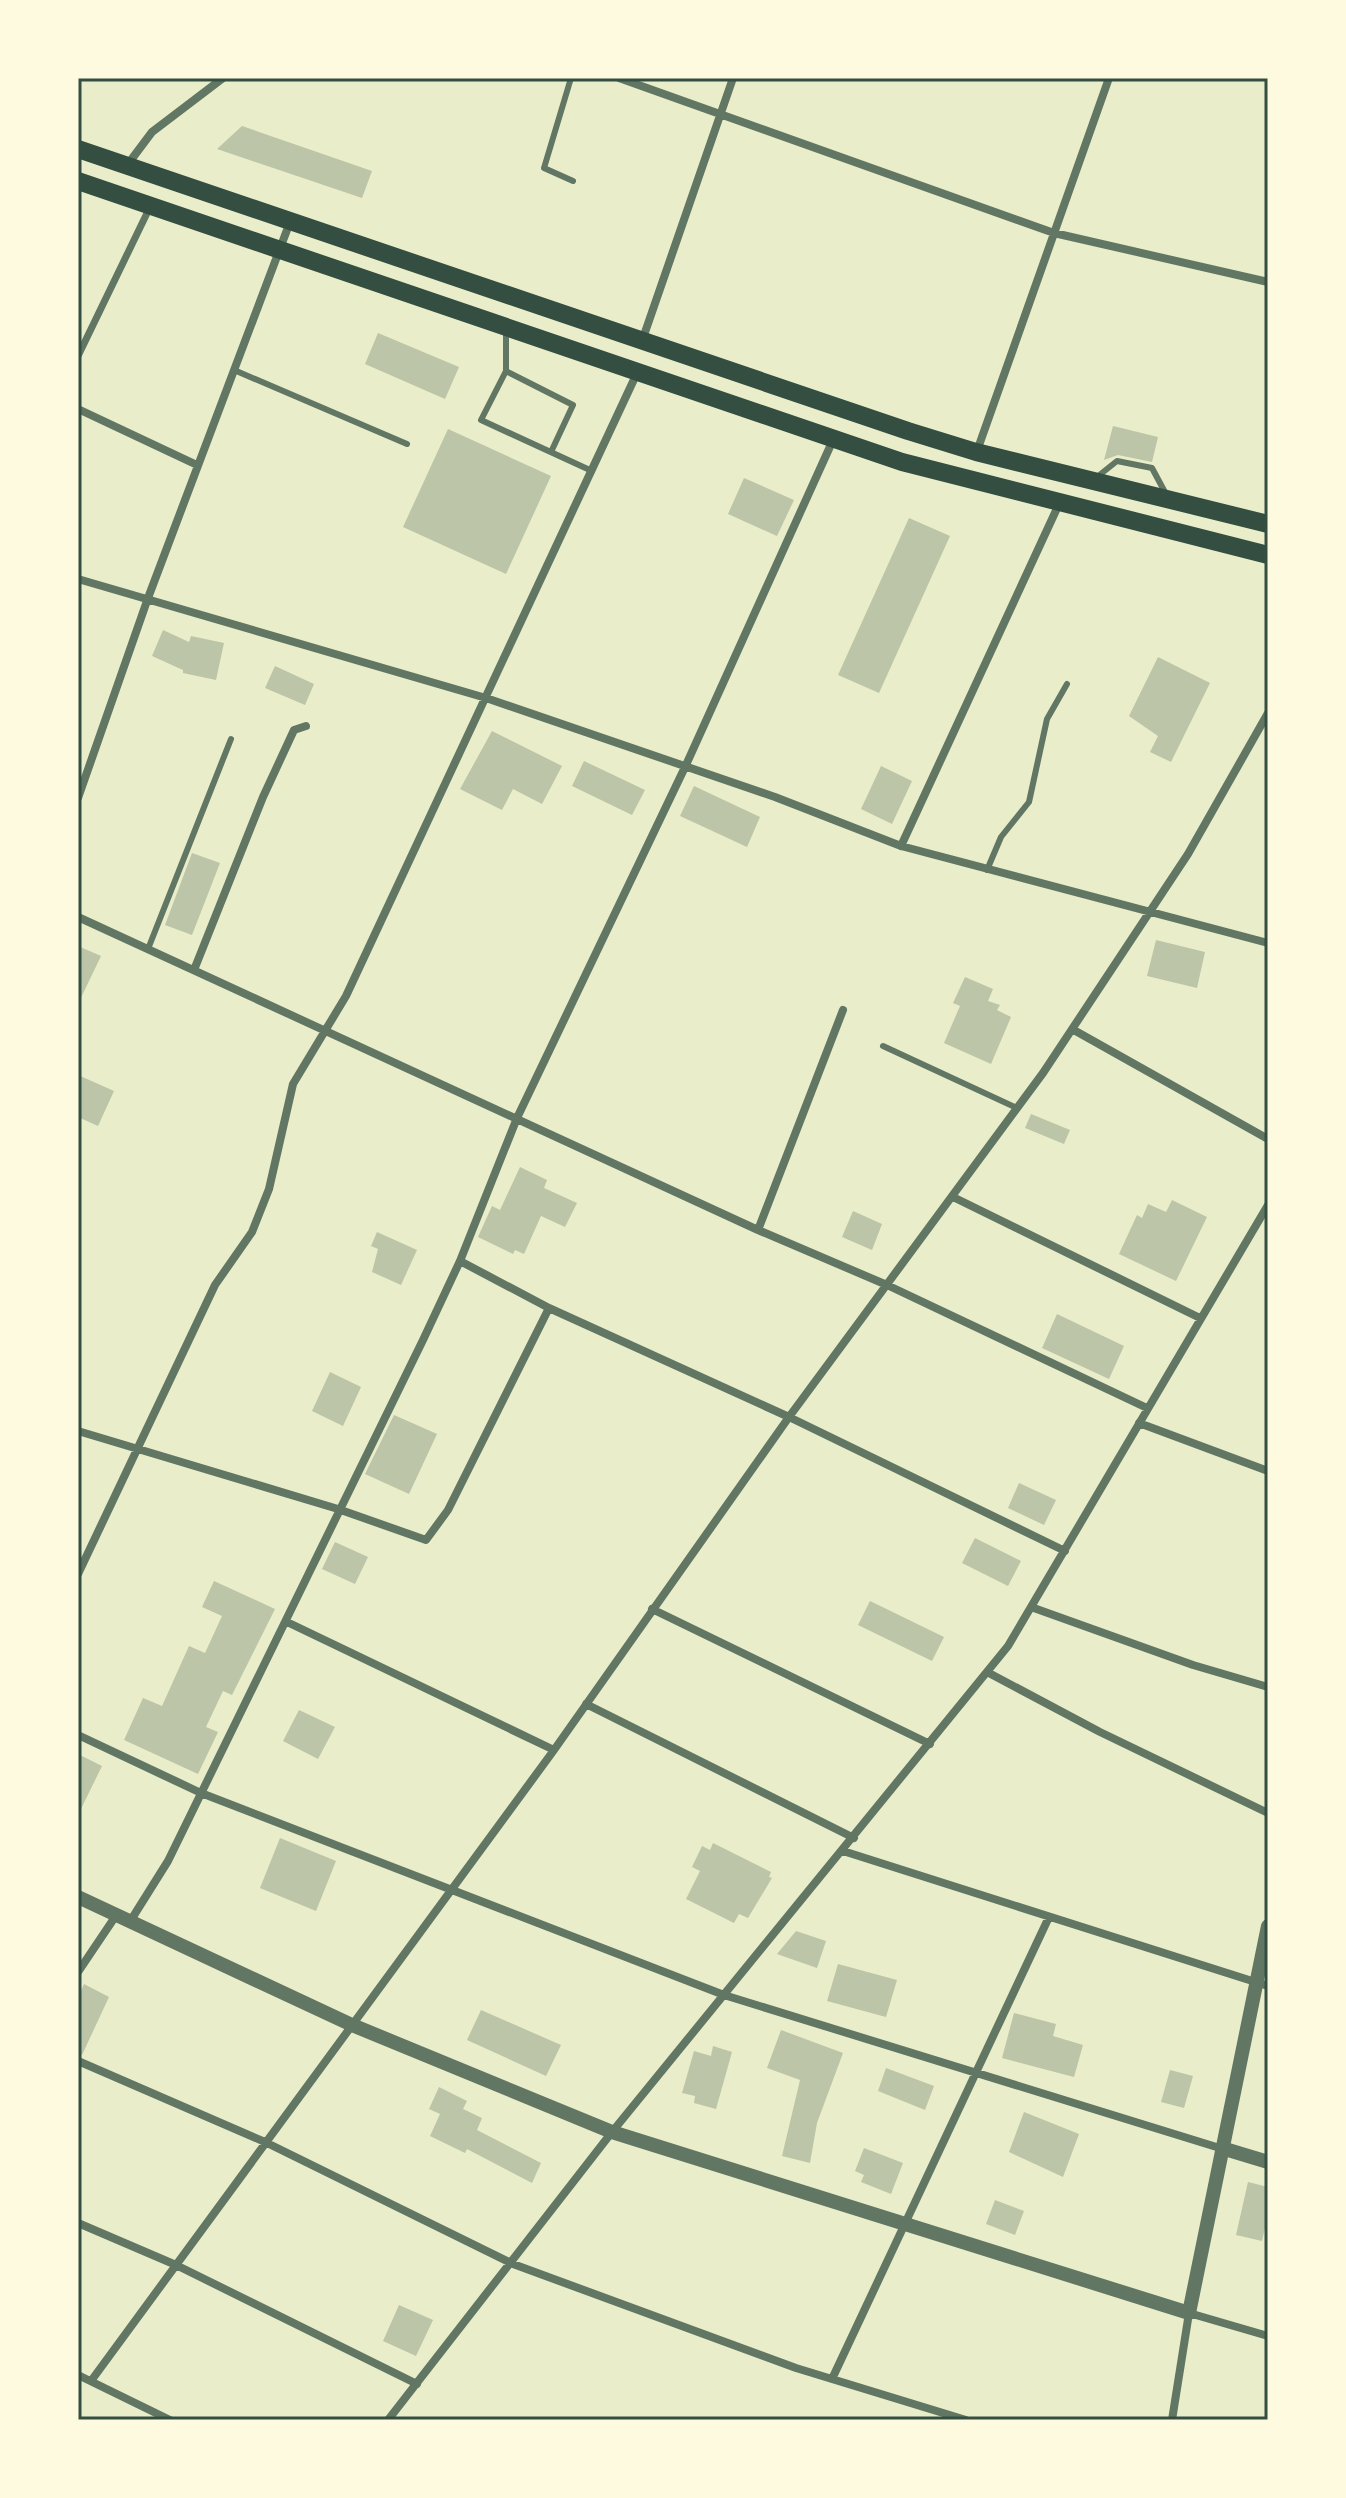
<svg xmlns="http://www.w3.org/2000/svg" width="1346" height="2498" font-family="'Work Sans',sans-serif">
<rect width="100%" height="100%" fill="#e9edc9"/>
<path fill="#bcc5a7" d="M242,126l130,45 -10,27 -145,-49z
M378,333l81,34 -14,32 -80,-35z
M1113,426l45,11 -6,25 -34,-7 -14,5z
M448,429l103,47 -45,98 -103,-47z
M744,478l50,22 -17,36 -49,-22z
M909,518l41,18 -71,157 -41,-18z
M163,630l26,12 2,-6 33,7 -8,37 -33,-7v-3l-31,-14z
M1158,657l52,26 -39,79 -21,-10 8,-16 -29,-20z
M275,666l39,18 -9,21 -40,-17z
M492,731l70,35 -20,38 -29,-15 -11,21 -42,-21z
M584,761l61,29 -13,25 -60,-29z
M881,766l31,15 -20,43 -31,-15z
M694,786l66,31 -13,30 -67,-31z
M192,853l28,10 -28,72 -27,-10z
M1156,940l49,12 -8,36 -50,-12z
M78,946l23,10 -23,48z
M965,977l28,12 -5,12 12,4 -3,5 14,7 -20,47 -47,-21 16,-37 -7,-3z
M78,1075l36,16 -16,35 -20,-9z
M1031,1114l39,16 -6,14 -39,-16z
M520,1167l27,13 -3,8 33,15 -12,24 -24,-11 -17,38 -9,-4 -2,4 -35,-17 14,-31 8,4z
M1172,1200l35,17 -31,64 -57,-27 18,-39 5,3 6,-14 18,8z
M853,1211l29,13 -10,26 -30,-13z
M377,1232l40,18 -16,35 -29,-13 6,-23 -7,-3z
M1057,1314l67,32 -15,33 -67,-31z
M330,1372l31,15 -18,39 -31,-15z
M394,1415l43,19 -28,60 -44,-20z
M1019,1483l37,17 -12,25 -36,-17z
M975,1538l46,23 -13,25 -46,-23z
M335,1542l33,15 -13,27 -33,-15z
M214,1581l61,28 -43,86 -9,-4 -17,36 12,5 -20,42 -74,-34 19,-42 19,8 27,-60 16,7 17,-37 -20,-9z
M870,1601l74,36 -12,24 -74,-36z
M299,1710l36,17 -17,32 -35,-18z
M78,1754l24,12 -24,49z
M280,1838l56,23 -20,50 -56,-23z
M713,1843l58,29 -2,5 3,1 -24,40 -9,-4 -5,9 -48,-24 14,-28 -8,-4 10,-21 8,4z
M796,1931l30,10 -9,27 -40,-14z
M838,1964l59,16 -11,37 -59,-16z
M84,1984l25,13 -27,58 -4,-1v-57z
M481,2010l80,35 -15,31 -79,-36z
M1014,2013l42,11 -3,12 30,9 -9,32 -72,-19z
M781,2030l62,23 -26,70 -7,40 -28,-7 18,-76 -33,-12z
M713,2046l19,6 -16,57 -22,-6 1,-7 -13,-3 12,-42 17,5z
M886,2068l48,18 -9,24 -47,-19z
M1170,2070l23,6 -9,32 -23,-6z
M439,2087l28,14 -4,8 19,9 -5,12 64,33 -9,20 -65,-34 -2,4 -35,-17 10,-22 -11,-5z
M1024,2112l55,22 -16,43 -54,-25z
M864,2148l39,15 -12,31 -30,-12 3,-7 -9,-4z
M1248,2182l20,5v28l-6,26 -26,-6z
M995,2200l29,11 -9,24 -29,-11z
M399,2305l34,15 -17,36 -33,-15z"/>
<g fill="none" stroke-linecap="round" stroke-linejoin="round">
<path stroke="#617663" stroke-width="6" d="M571,78l-27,90 29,13
M506,331v40l-25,49 111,51
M234,370l173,74
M506,371l67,34 -22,47
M1097,477l20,-16 35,7 15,28
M987,870l14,-33 28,-35 18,-83 20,-35
M148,949l83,-210
M883,1046l134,62"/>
<path stroke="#617663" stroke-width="7" d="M78,356l72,-149"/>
<path stroke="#617663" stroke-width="8" d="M619,78l435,155 214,49
M128,164l24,-32 71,-54
M642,341l91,-263
M78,409l119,56
M977,451l132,-373
M78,579l408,119 289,99 126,49 367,97
M78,798l70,-200 142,-376
M901,846l158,-342
M78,917l680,313 129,55 260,123
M194,970l69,-173 31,-67 12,-4
M1072,1029l196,110
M953,1197l247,121
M758,1230l85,-220
M460,1261l89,47 240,109 276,134
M1139,1423l129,48
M78,1431l260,78 88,31 22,-30 101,-202
M78,1574l137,-289 37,-53 17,-43 24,-105 53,-88 291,-623
M1031,1607l162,58 75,22
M652,1609l278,135
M287,1622l267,128
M987,1672l113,60 168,81
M586,1704l268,134
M78,1735l123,58 523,202 499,154
M843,1851l425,135
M131,1920l37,-59 255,-521 37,-79 57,-143 169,-353 147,-325
M78,1972l39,-58
M78,2061l187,81 248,122 283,104 170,52
M78,2223l98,42 241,119
M78,2375l92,45
M832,2379l217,-462
M91,2381l463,-631 235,-333 254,-344 145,-219 80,-141
M388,2420l224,-288 396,-486 260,-441
M1172,2420l17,-107 79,23"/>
<path stroke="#617663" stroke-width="14" d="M78,1897l274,128 260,107 577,181 79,-387
M1225,2149l43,13"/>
<path stroke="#344e41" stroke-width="18" d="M78,149l830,282 68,21 292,72
M78,181l824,281 366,93"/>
</g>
<rect width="1346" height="2498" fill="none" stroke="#fefae0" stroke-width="160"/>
<rect x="80" y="80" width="1186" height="2338" fill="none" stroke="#344e41" stroke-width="3"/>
</svg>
